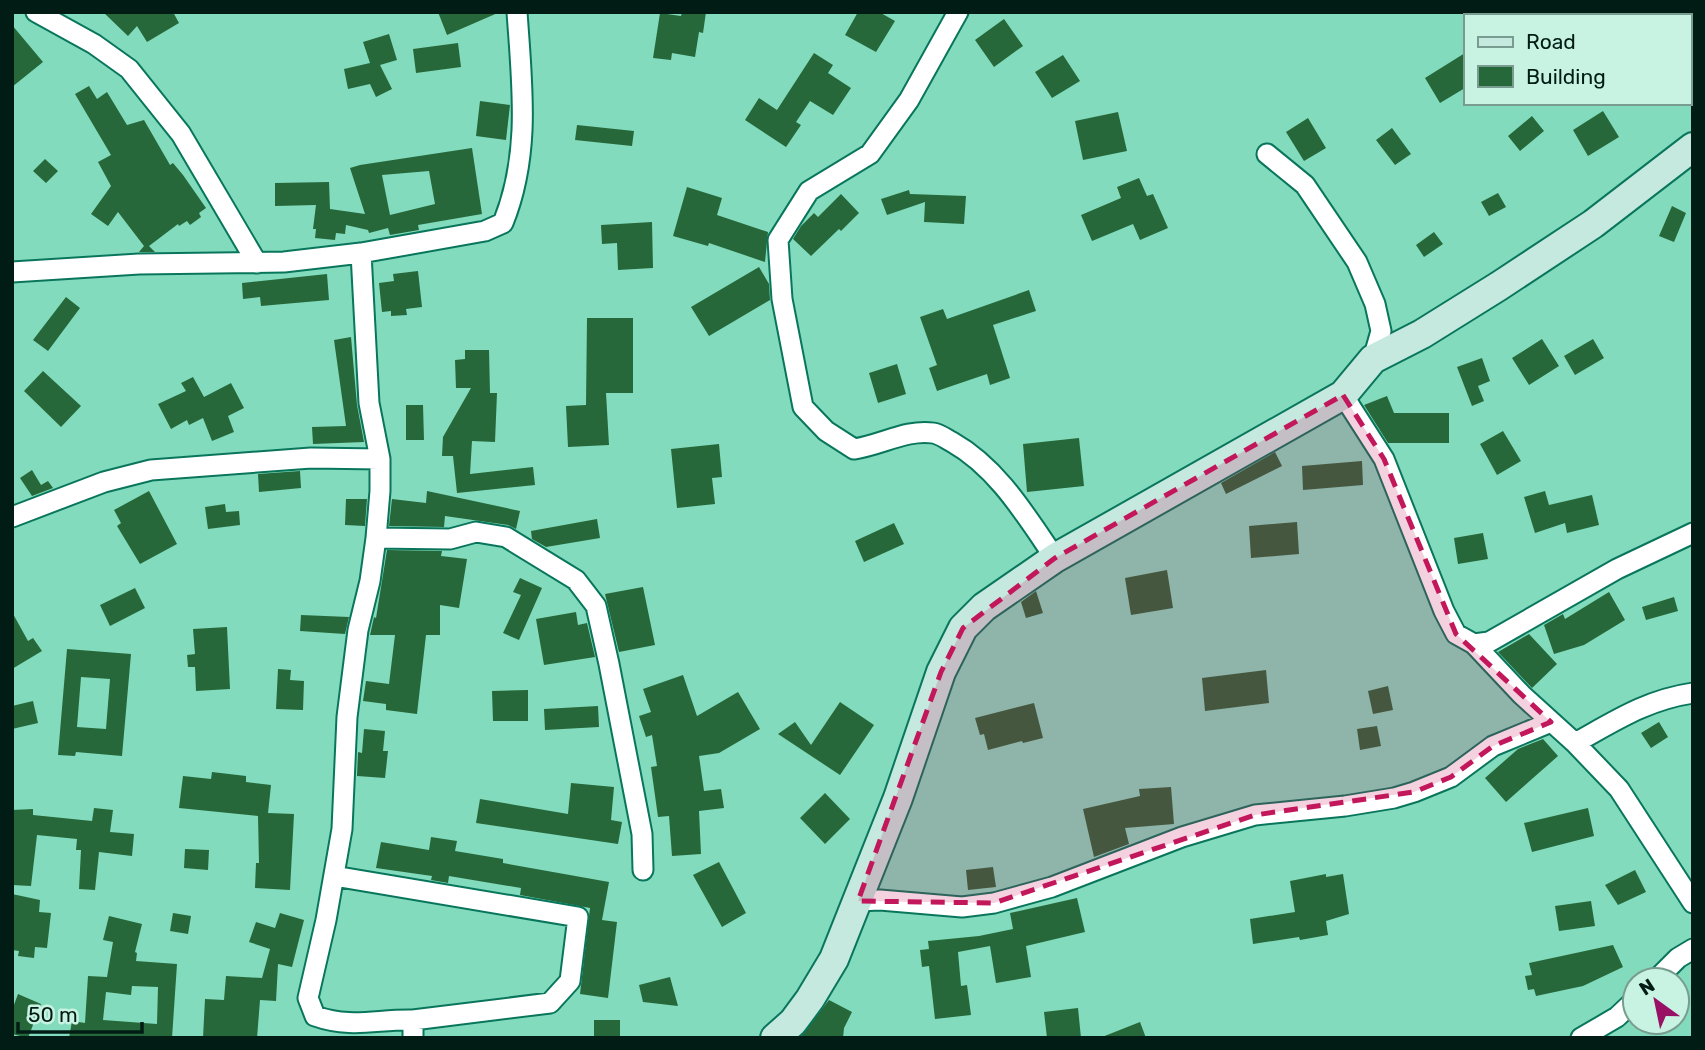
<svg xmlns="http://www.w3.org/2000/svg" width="1705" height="1050" font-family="Rubik,sans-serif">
<rect width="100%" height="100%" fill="#82dbbd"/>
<path fill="#266839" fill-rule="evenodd" d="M103,12h70l6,11 -32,19 -10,-16 -9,10z
M438,12h62l-53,23z
M682,12h24l-3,21 -4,-1 -4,25 -23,-4 -1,7 -18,-2 7,-45 21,3z
M858,12h21l16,9 -19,31 -31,-17z
M1004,19l19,27 -29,21 -19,-27z
M12,25l31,37 -31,25z
M389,34l8,26 -17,5 12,24 -16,8 -6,-13 -22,5 -4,-20 26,-6 -7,-21z
M458,43l3,24 -45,6 -3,-24z
M814,53l19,12 -5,8 23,15 -18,27 -23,-14 -14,21 5,3 -15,22 -41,-27 14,-22 18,12z
M1465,53v35l-25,15 -15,-25z
M1063,55l17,26 -28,17 -17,-26z
M89,86l8,13 10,-7 20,33 17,-5 26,45 3,-2 10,12 23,33 -7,5 2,4 -11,8 -3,-4 -8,5 -1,-2 -29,22 6,6h-16l5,-6 -26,-34 -10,14 -17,-12 20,-28 -13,-24 13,-7 -36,-61z
M480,101l30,4 -4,35 -30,-4z
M1603,111l16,26 -31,19 -15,-26z
M1118,112l9,39 -44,9 -8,-39z
M1532,116l12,15 -24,20 -12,-15z
M1308,118l18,30 -22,13 -18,-29z
M577,125l57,6 -2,15 -57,-6z
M1392,128l19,26 -16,11 -19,-25z
M472,148l10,66 -64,11 1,5 -29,5 -2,-7 -19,5 -1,-3 -22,-5 -1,9 -9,-1 -1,7 -20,-2 1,-9h-3l3,-24 -41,1v-23l54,-1 1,27 35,5 -15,-46 10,-3zM429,171l6,33 -45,11 -8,-40z
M45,159l13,12 -12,12 -13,-12z
M1139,178l8,18 6,-2 15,34 -28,12 -7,-16 -41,17 -11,-26 40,-17 -4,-11z
M687,187l35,11 -5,17 51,17 -3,30 -56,-19 -1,3 -35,-10z
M909,190l1,4 56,2 -2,28 -40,-2 1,-20 -38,13 -6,-16z
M1498,193l8,14 -17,9 -8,-14z
M841,194l18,19 -18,18 -2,-2 -28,27 -18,-17 8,-13 13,-13 4,4z
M1672,206l14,7 -12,29 -15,-6z
M652,222l1,46 -35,2 -1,-27 -15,1 -1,-19z
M1434,232l9,12 -19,13 -8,-12z
M759,267l10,17 1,16 -61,36 -18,-29z
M418,271l4,36 -16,2 1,6 -16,1v-5l-9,1 -3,-29 15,-2 -1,-7z
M327,274l2,26 -68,6 -1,-9 -17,2 -1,-16z
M1029,290l7,21 -43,14 17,53 -20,7 -3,-11 -50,17 -8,-23 8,-3 -17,-48 23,-8 4,10z
M66,297l14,11 -32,43 -15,-11z
M587,318h46v75h-27l3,52 -41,2 -2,-41 20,-1z
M351,337l6,68 7,37 -51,2 -1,-17 34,-1 -12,-86z
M1542,339l17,27 -30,19 -17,-27z
M1593,339l11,19 -29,17 -11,-19z
M465,350h24l1,43h7l-2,49 -23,-1 -2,33 63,-7 2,18 -78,8 -4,-37h-11l1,-19 28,-49h-15l-1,-28 10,-1z
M1482,358l8,23 -12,5 6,15 -12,5 -15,-39z
M897,364l9,30 -28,9 -9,-30z
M43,371l38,35 -20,21 -37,-36z
M193,377l11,20 27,-14 13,25 -16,8 6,16 -22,9 -9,-23 -14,7 -2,-5 -16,9 -13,-25 28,-13 -5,-8z
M1387,396l7,17h55v30h-61l-24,-38z
M406,405h17l1,35h-18z
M1503,431l18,30 -24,14 -17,-31z
M1079,438l5,48 -57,6 -4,-48z
M719,444l3,33 -10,1 3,26 -38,4 -6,-59z
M1275,452l7,14 -56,28 -5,-11z
M1362,461l1,24 -60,5 -1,-24z
M32,470l9,15 7,-4 5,7 -21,8 -12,-18z
M300,471l1,17 -42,4 -1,-18z
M149,491l28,53 -37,20 -23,-38 4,-3 -7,-13z
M427,491l93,20 -4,18 -8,-4 -63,-9 -1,11 -55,-1 3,-27 34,4z
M1545,491l4,14 43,-10 7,30 -32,8 -2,-10 -30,10 -11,-36z
M346,499h21l-2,27 -20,-1z
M225,504l1,8 13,-1 1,14 -32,4 -3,-22z
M597,519l3,19 -54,9 -14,-8 -1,-8z
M1297,522l2,32 -48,4 -2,-32z
M894,523l10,21 -40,18 -9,-21z
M1483,533l5,26 -30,5 -4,-26z
M387,550l55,1 -1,5 26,3 -8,49 -19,-3v30h-14l-9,79 -31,-4v-6l-23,-3 3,-20 23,3 6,-49h-25l4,-18 2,1z
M1167,570l6,38 -42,7 -6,-37z
M520,578l22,10 -23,52 -16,-7 18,-38 -8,-3z
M643,587l12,58 -36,7 -14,-58z
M135,588l10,20 -35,18 -10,-21z
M1036,591l7,22 -17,5 -5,-16z
M1609,592l16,28 -41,25 -30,9 -10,-29 19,-11 2,5z
M1674,597l4,14 -32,9 -4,-13z
M12,612l16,29 5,-3 9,13 -30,18z
M576,612l2,13 9,-2 8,34 -51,8 -8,-46z
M301,615l48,2 -4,17 -45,-3z
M227,627l3,62 -34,2 -1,-24h-7l-1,-12 8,-1 -2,-25z
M1529,634l28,30 -25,24 -34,-36z
M67,649l64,5 -9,102 -46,-4 -1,4 -17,-1zM81,677l29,2 -4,50 -29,-2z
M278,669l13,1 -1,10 14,1 -1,29 -27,-1z
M1266,670l3,33 -64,8 -3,-33z
M683,675l14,41 41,-24 22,37 -41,24 -20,3 5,35 17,-2 3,19 -25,3 2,43 -29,2 -3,-40 -11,1 -7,-50 6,-1 -5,-31 -6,2 -7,-21 12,-4 -8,-23z
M1388,686l5,24 -20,4 -5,-23z
M528,690v31h-35l-1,-30z
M33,701l5,22 -26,6v-23z
M840,702l34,23 -34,50 -62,-41 17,-12 16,23z
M1034,703l9,35 -20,5 -1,-2 -34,9 -4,-16 -4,1 -5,-17z
M598,706l1,21 -54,3 -1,-21z
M1659,722l9,15 -17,11 -10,-15z
M1377,726l4,20 -21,4 -3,-21z
M364,729l21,2 -2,20h5l-3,27 -28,-2 1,-24 4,1z
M1543,739l15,17 -52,46 -21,-24 33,-29z
M212,772l34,4v6l25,3 -3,28 26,1 -4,76 -35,-2 1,-25h3l-1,-47 -79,-8 4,-32 28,3z
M571,783l43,4 -3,33 11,2 -4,22 -142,-21 4,-24 88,15z
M1171,787l3,37 -49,4 4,16 -35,13 -11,-48 57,-13 -1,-7z
M825,793l25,26 -25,25 -25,-26z
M94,808l19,2 -3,22 24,2 -2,22 -33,-4 -4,38 -16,-1 2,-39h-5l1,-11 -40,-4 -6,51 -19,-1v-75l21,-1v6l59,6z
M1588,808l6,28 -62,16 -8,-29z
M431,837l26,4 -2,10 48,8v4l106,19 -7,38 15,2 -9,76 -28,-4 10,-86 -70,-13 1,-7 -72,-12 -1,7 -17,-3 1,-4 -56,-8 5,-26 48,8z
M185,849l24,1 -1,20 -24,-2z
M719,862l27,51 -24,14 -29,-52z
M993,867l3,20 -28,3 -2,-20z
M1635,870l11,22 -28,13 -13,-20z
M1326,874v3l17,-3 6,40 -23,7 2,14 -28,5 -1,-3 -46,7 -3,-25 45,-7 -5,-31z
M12,894l28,6 -1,12 12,1 -4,35 -12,-1 -1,11 -16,-2 1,-5 -7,-1z
M1077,898l8,34 -59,14 5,31 -35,6 -6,-37 -32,6 3,34 6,-1 4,30 -36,4 -6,-53 -7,1 -2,-17 9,-1 -1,-8 51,-5 34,-7 -3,-16z
M1591,901l4,25 -36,5 -4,-25z
M173,913l18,3 -3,18 -18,-3z
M280,913l24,7 -12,47 -14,-3 -2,37 -16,-1 -3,38h-54l2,-39 19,1 2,-24 36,2 8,-29 -21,-7 7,-20 19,6z
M109,916l33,8 -7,28 2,1 -1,8 41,3 -5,74h-103l3,-17 13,2 3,-47 19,1 6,-35 -10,-2zM132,986l26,1 -1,37 -54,-4 3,-28 25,3z
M1613,945l10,22 -40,19 -47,10 -2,-7 -6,1 -3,-14 7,-1 -3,-12z
M670,977l8,29 -35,-4 -4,-17z
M18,994l23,10 -13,34 -16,-4v-24z
M829,1000l23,12 -8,16 -1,10h-43z
M1078,1008l3,30h-34l-3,-26z
M594,1020h26v18h-26z
M1140,1022l6,16h-44v-1z"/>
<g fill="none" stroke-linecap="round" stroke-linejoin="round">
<g stroke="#09765c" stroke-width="23">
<path id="street" d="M36,12l58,32 35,25 52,65 76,129
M958,12l-49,88 -39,54 -61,37 -31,49 4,59 21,108 23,24 28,18c27,-4 53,-20 79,-16 7,1 13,6 19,9 46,26 74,74 103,116
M1267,154l38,31 52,77 18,42 6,27 -8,28
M12,272l127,-8 145,-2 77,-9 124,-22 18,-8c28,-69 19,-138 14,-211
M1343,395l41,64 60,152 12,23 18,10 48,51 53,48 44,46 74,114
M380,459v32l-4,47 -6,43 -12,49 -11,87 -5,112 -16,91 -18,78 7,18c37,13 62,3 98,4v18
M12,517l92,-35 47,-12 160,-12 69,1 -11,-56 -8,-150
M376,538l74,1 26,-7 30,5 70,43 20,26 13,58 33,170 1,36
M1474,644l15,-2 128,-73 76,-36
M1575,743c40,-22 71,-43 118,-50
M334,876l244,41 -8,64 -20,22 -137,17
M858,901l22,-1 82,7 32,-4 58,-16 130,-50 73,-22 90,-9 49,-8 20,-6 37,-15 42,-31 58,-24
M1656,980l22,-22 15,-9
M1581,1038l36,-21 18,-17"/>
</g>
<g stroke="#09765c" stroke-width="32">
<path id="secondary" d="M775,1038l18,-16 17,-23 24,-40 64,-161 43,-126 22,-44 21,-21 71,-49 288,-163 30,-36 49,-25 77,-48 94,-62 100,-77"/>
</g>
<use href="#street" stroke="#fff" stroke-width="19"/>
<use href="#secondary" stroke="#c5e9df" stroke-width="28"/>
</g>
<path fill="#c2185b" fill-opacity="0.2" stroke="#c2185b" stroke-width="5" stroke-dasharray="14 9" stroke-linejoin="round" d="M1343,395l41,64 72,175 95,88 -58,24 -42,31 -37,15 -159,23 -261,88 -136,-2 83,-229 22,-44 92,-70z"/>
<rect width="1705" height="1050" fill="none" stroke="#011c14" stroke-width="28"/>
<rect x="1464" y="14" width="228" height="91" fill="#c8f2e2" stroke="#789c90" stroke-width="2"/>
<rect x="1478" y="37" width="35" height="10" fill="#c5e9df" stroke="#789c90" stroke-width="2"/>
<text x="1526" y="49" font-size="21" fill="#011c14">Road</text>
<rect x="1478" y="66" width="35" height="21" fill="#266839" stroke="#789c90" stroke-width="2"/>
<text x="1526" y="84" font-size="21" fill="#011c14">Building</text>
<g transform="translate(1656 1001) rotate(327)"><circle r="33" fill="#c8f2e2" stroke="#789c90" stroke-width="2"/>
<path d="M0-5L12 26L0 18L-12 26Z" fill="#991165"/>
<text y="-10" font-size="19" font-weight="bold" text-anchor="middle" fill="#011c14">N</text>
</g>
<path d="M18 1022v10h124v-10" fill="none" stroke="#011c14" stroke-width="3.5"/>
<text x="28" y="1022" font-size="21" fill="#011c14" stroke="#c8f2e2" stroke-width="5" paint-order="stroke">50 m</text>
</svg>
